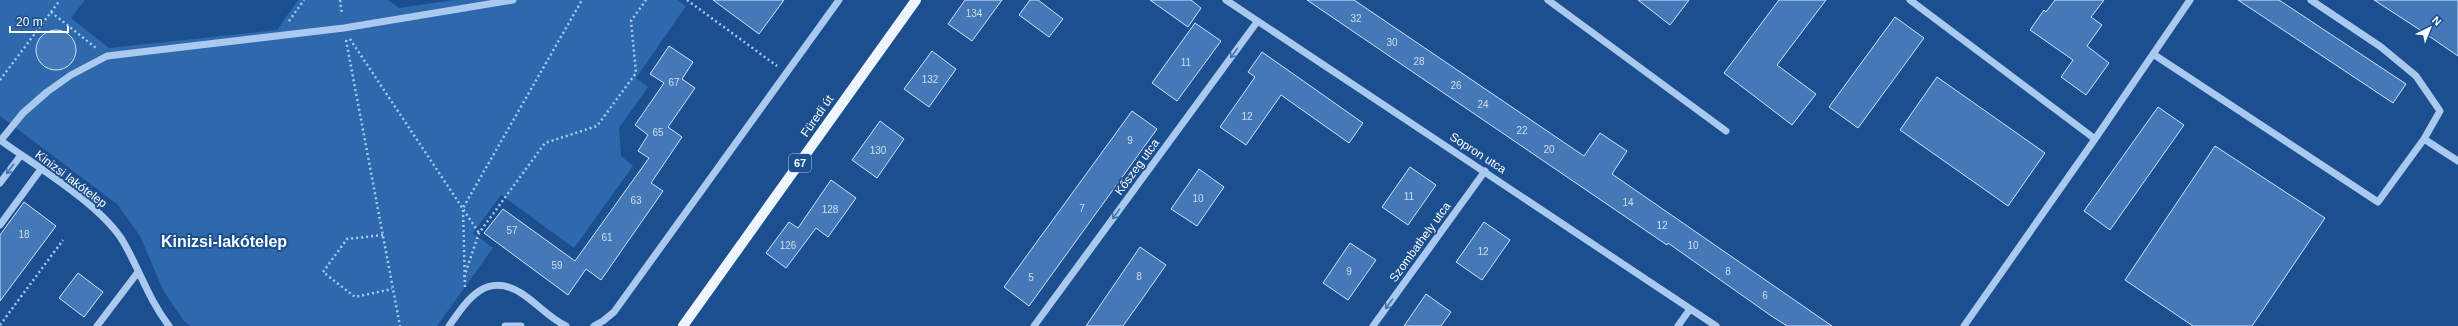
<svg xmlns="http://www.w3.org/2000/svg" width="2458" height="326" font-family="Arial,sans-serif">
<rect width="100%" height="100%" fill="#1b4f8f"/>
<path fill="#2e69ad" d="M0,0h85l-14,18 38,30 168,-18 21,-30h90l11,8 55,-8h224l8,6 -50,72 12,9 -29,41 2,28 12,10 -59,82 -73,-53 -28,38 20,15 -56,78h-247l-7,-6 -20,-30 -23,-54 -23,-32 -117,-88z"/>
<path fill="#4478b7" stroke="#cfe3fa" d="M713,0h71l-25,34z
M965,0h37l-30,41 -24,-17z
M1030,0h8l25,19 -14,18 -30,-22z
M1150,0h41l10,8 -13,19z
M1307,0h47l230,156 16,-23 27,18 -15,23 220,152h-45l-17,-11 -102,-72 -1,2z
M1638,0h51l-19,25z
M1779,0h47l-49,65 39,29 -24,31 -68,-52z
M2055,0h49l-13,17 11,8 -15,21 22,17 -23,32 -25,-18 12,-17 -43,-30 14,-20 2,2z
M2238,0h41l127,84 -13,19z
M2374,0h84v56l-41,-28z
M1895,17l29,21 -66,90 -29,-21z
M1195,23l26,18 -44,60 -25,-18z
M36 50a20 20 0 1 1 40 0a20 20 0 1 1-40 0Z
M669,46l24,16 -11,17 13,9 -27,39 14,10 -31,46 12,8 -62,89 -15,-11 -18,26 -84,-62 19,-24 72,52 74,-103 -11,-7 10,-16 -13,-10 29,-42 -14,-9z
M932,51l24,18 -27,38 -25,-18z
M1262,52l101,71 -14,20 -68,-48 -35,50 -26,-18 35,-50 -7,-5z
M1937,77l108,76 -37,53 -108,-76z
M2158,107l26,18 -74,105 -26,-19z
M1132,111l25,18 -128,177 -25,-19z
M880,121l24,18 -27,39 -25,-18z
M2215,146l110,72 -73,108h-59l-68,-46z
M1410,167l26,18 -28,40 -26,-18z
M1199,169l25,18 -27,39 -26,-17z
M831,180l25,18 -28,39 -12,-9 -30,40 -20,-15 23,-31 9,6z
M24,202l32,24 -56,75v-66z
M1484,222l26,18 -28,40 -26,-18z
M1350,243l26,17 -28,40 -25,-17z
M1140,247l26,18 -26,37 -17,24h-37z
M78,273l25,19 -19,25 -25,-19z
M1426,294l25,18 -10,14h-37z"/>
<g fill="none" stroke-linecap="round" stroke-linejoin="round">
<path stroke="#a9c9ee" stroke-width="2.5" stroke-dasharray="2 3" stroke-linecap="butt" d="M340,0l2,15
M687,0l90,66
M51,12l45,36
M289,21l15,-21
M350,39l129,194
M346,40l54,286
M0,80l60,-80
M383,235l-36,4 -24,33 32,25 37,-8
M464,277l15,-44 66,-90 52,-17 39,-53 -5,-52 15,-21
M465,287l-2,-79 119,-208
M0,325l63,-85"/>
<path stroke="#a9c9ee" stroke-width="7" d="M1226,0l490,326
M1548,0l178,131
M1910,0l185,139 -131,187
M2311,0l70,47 35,29 24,35 -16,28 34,22
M2153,54l225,148 46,-63
M2095,139l95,-139
M0,140c36,26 103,66 124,103 16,28 25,57 45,83
M1,140l22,-27 24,-21 24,-17 36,-19 237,-28 169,-28
M0,183l21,-28
M0,225l41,-56
M97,326l41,-54
M449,326c18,-26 37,-55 72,-33 16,10 28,25 45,33
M505,326h16
M594,326l9,-5 11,-9 225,-312
M1034,326l223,-304
M1373,326l112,-155
M1678,326l12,-17"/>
<path stroke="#f0f6ff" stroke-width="10" d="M683,326l233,-326"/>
</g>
<defs><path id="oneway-shaft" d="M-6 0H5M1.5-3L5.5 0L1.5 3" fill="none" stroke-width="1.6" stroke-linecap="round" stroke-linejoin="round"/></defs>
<g stroke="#4674ac">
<use href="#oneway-shaft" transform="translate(1234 53) rotate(126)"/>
<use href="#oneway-shaft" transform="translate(10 169) rotate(127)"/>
<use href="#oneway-shaft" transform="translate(1116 214) rotate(126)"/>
<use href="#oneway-shaft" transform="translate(1389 304) rotate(126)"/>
</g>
<g text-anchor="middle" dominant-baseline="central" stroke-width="4" stroke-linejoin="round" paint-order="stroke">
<g font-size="10" fill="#d0dded">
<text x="974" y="13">134</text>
<text x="1356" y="18">32</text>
<text x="1392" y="42">30</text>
<text x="1419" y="61">28</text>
<text x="1186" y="62">11</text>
<text x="930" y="79">132</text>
<text x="674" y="82">67</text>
<text x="1456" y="85">26</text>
<text x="1483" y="104">24</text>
<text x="1247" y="116">12</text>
<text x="1522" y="130">22</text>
<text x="658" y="132">65</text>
<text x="1130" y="140">9</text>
<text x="1549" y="149">20</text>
<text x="878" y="150">130</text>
<text x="1409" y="196">11</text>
<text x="1198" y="198">10</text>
<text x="636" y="200">63</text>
<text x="1628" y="202">14</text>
<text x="1082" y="208">7</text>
<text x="830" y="209">128</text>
<text x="1662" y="225">12</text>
<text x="512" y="230">57</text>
<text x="24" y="234">18</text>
<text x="607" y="237">61</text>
<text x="788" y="245">126</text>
<text x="1693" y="245">10</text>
<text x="1483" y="251">12</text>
<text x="557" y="265">59</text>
<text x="1349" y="271">9</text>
<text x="1728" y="271">8</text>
<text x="1139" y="276">8</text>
<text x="1031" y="277">5</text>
<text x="1765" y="295">6</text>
</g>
<rect fill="#1b4f8f" stroke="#bbcadd" stroke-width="1" x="789" y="154" width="22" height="18" rx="3"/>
<g font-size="11" font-weight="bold" fill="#fff">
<text x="800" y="163">67</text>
</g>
<g font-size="12" fill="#fff" stroke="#1b4f8f">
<text transform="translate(817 116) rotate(-55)">Füredi út</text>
<text transform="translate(1478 153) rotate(33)">Sopron utca</text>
<text transform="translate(1137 167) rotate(-54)">Kőszeg utca</text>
<text transform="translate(71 179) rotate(37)">Kinizsi lakótelep</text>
<text transform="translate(1420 242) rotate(-54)">Szombathely utca</text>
</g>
<g font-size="16" font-weight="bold" fill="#fff" stroke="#1b4f8f">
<text x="224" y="241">Kinizsi-lakótelep</text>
</g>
</g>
<g transform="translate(2430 28) rotate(43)" stroke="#1b4f8f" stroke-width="3" paint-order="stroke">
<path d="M0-3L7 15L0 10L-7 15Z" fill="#ffffff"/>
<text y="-6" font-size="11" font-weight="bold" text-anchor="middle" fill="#ffffff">N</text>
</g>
<path d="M10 26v6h58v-6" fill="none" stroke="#ffffff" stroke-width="2"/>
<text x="16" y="26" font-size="12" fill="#ffffff" stroke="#1b4f8f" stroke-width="3" paint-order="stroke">20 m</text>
</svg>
